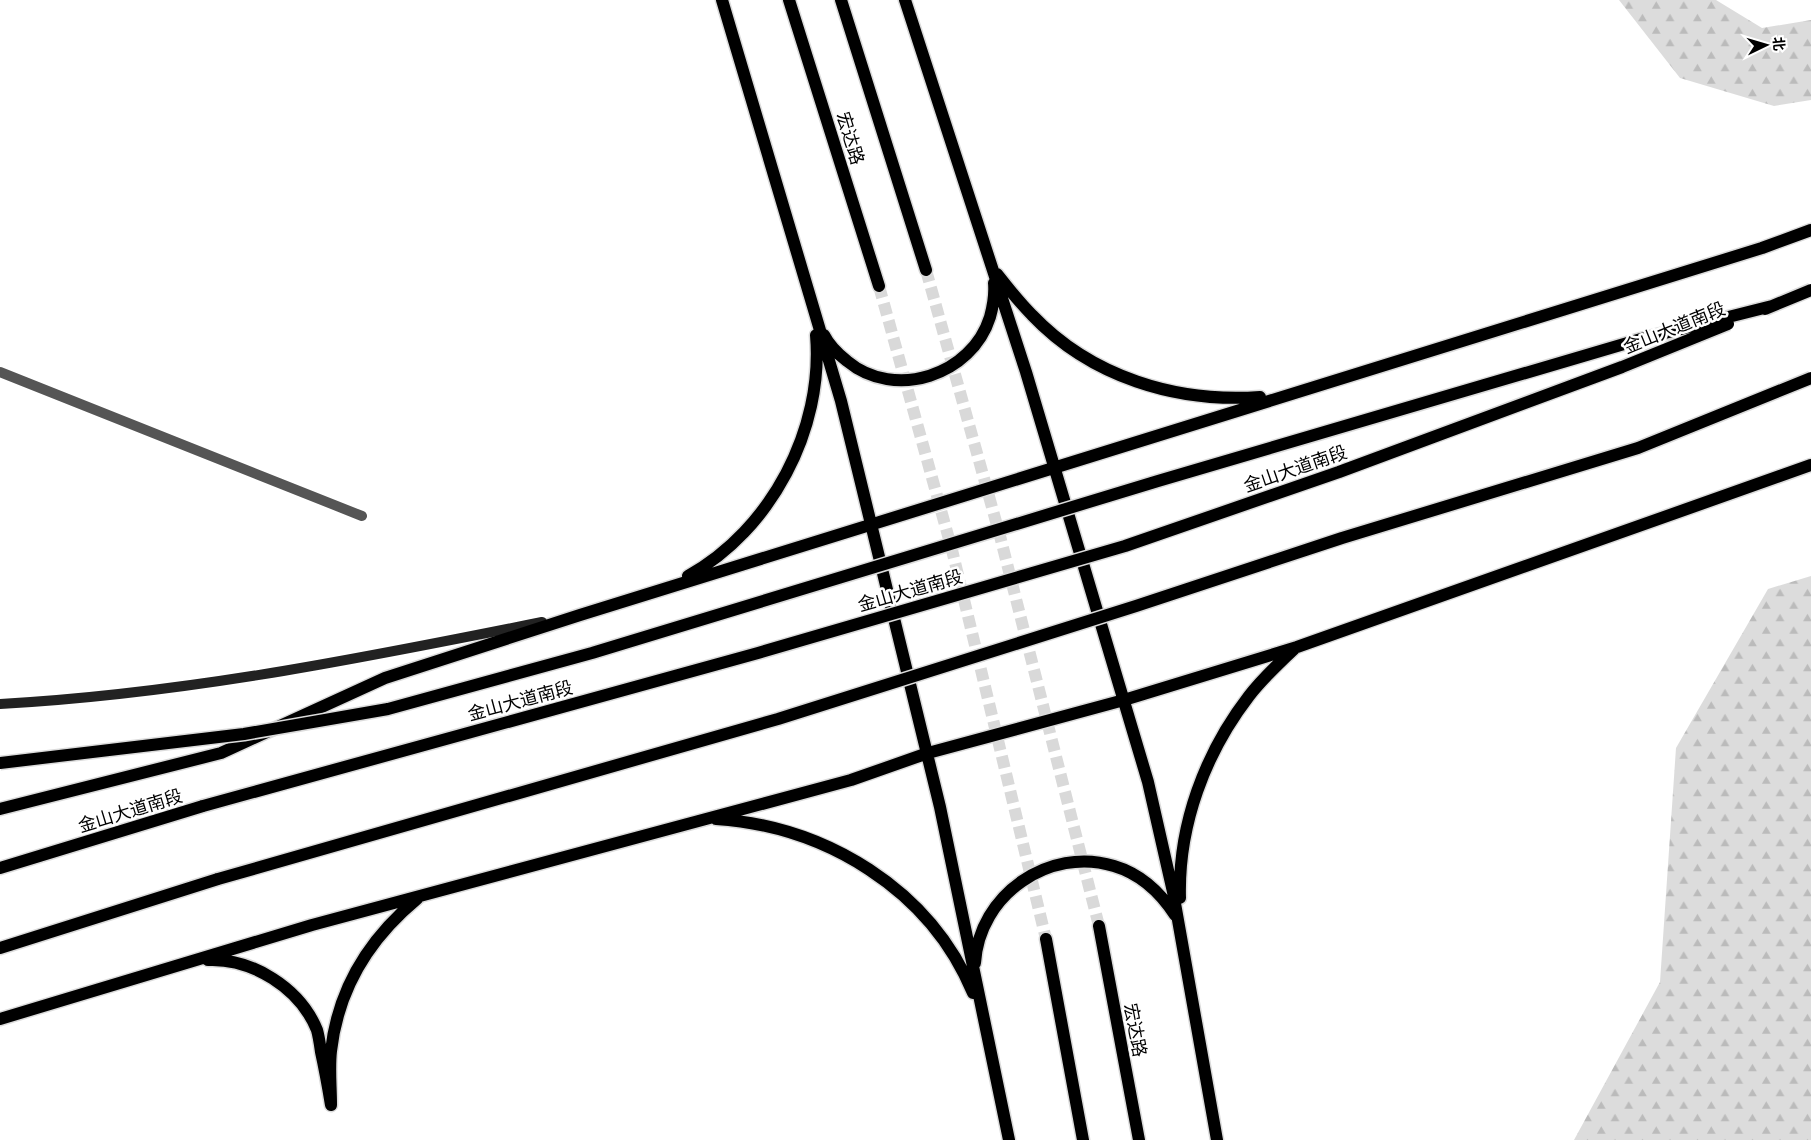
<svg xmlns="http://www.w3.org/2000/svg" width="1811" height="1140" font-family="'Exo 2','Noto Sans SC',sans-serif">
<defs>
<pattern id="forest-firs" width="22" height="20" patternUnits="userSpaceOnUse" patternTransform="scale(1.25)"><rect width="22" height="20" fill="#dcdcdc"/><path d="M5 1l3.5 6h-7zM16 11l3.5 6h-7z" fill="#bbb"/></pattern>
</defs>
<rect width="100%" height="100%" fill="#fff"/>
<path fill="url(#forest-firs)" d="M1619,0h97l46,28 49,-8v80l-37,6 -94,-28z
M1811,576v564h-237l86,-158 16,-234 92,-159z"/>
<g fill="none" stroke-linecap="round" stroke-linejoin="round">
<path stroke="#d9d9d9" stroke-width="12" stroke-dasharray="12 6" stroke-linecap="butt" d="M926,270l74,266 99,390
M879,286l73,264 94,389"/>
<g stroke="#dbdbdb" stroke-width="15">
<path id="primary" d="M722,0l119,401 99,406 69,333
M789,0l90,286
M841,0l85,270
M905,0l121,372 122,410 25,110 44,248
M997,274c11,14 22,28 35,41 59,62 144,88 228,82
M824,335c5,10 14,19 23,26 48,40 125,14 143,-44 3,-11 5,-23 4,-34
M688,576c83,-46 136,-147 128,-241
M0,809l221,-56 164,-75 195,-63 1182,-367 49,-18
M716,819c109,7 214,70 257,174
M0,868l203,-62
M1180,898c-2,-73 25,-145 69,-202 13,-17 29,-32 45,-47
M1099,926l40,214
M1046,939l37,201
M0,948l218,-69
M208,960c44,-2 92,28 109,70 2,7 3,15 4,22 4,18 7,35 10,53 0,-18 -2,-37 0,-54 7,-62 39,-113 86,-152
M975,963c4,-68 74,-117 139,-97 27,8 46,26 61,49
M0,1019l312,-94 539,-145 77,-27 196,-53 173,-53 514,-182"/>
</g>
<path stroke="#555" stroke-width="10" d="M0,372l362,144"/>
<path stroke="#222" stroke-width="10" d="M0,704c183,-10 363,-46 542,-82"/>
<use href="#primary" stroke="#000" stroke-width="12"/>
<g stroke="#dbdbdb" stroke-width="15" stroke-linecap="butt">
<path id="primary-bridge" d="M1765,309l46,-19
M0,763l244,-29 144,-25 204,-56 566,-172 483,-142 131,-33
M203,806l555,-153 367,-107 214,-74 283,-105 106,-43
M218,879l560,-160 358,-113 206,-68 296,-90 173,-70"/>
</g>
<use href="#primary-bridge" stroke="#000" stroke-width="12"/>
</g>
<g text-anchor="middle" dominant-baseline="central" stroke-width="5" stroke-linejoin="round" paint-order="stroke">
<g font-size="18" fill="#000" stroke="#fff">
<text transform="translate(851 138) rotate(73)">宏达路</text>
<text transform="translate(1674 327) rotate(-22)">金山大道南段</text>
<text transform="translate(1295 468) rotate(-19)">金山大道南段</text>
<text transform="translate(910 590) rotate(-16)">金山大道南段</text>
<text transform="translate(520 700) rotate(-15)">金山大道南段</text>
<text transform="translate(130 810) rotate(-17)">金山大道南段</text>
<text transform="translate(1136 1030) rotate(79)">宏达路</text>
</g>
</g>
<g transform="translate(1766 45) rotate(85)" stroke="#ffffff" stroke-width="4" paint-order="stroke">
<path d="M0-4L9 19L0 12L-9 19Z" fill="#000000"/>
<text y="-8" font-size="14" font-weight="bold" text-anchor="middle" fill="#000000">北</text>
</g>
</svg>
